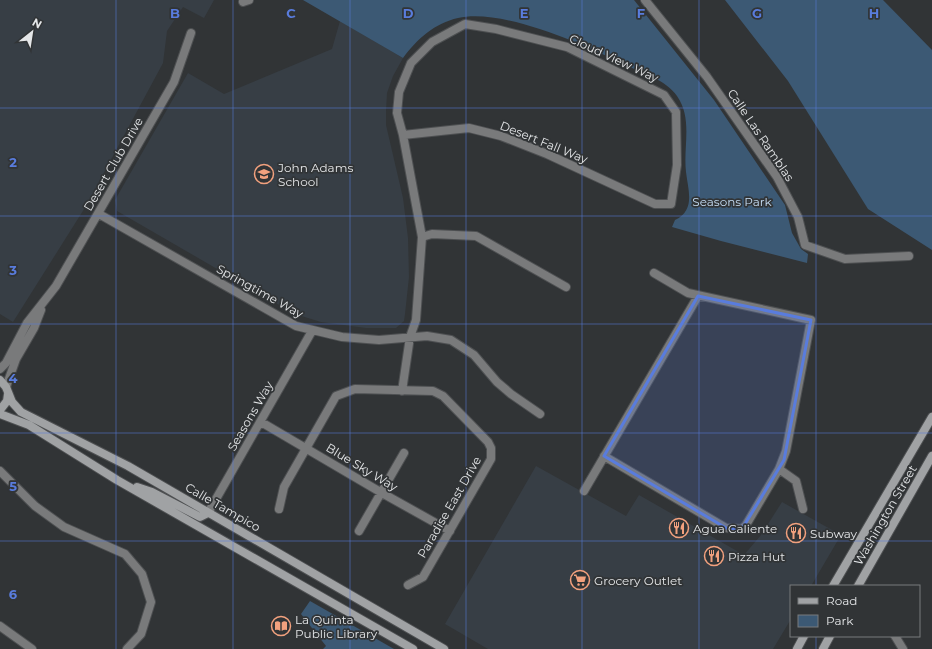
<svg xmlns="http://www.w3.org/2000/svg" width="932" height="649" font-family="Montserrat,sans-serif">
<rect width="100%" height="100%" fill="#313436"/>
<path fill="#373e45" d="M0,0h214l-10,18 -21,-11 -16,24 -4,32 -77,143 -73,116 -13,-8z
M340,21l63,37 -10,18 -6,17 -1,18v14l17,73 5,40 1,39 -4,37 -1,7 -8,7h-30l-45,-6 -26,-8 -178,-103 -2,-11 73,-127 36,21 108,-45z
M536,466l90,50 13,-21 105,60 17,-20 21,-33 59,33 -30,51h-20v33l-18,30h-285l-43,-25z"/>
<path fill="#3c5974" d="M303,0h331l80,100 71,105 7,28 9,16 7,5 -1,9 -86,-22 -49,-14 3,-7c21,-10 13,-30 11,-48 -3,-26 7,-53 -9,-76 -11,-16 -33,-22 -49,-30 -42,-20 -123,-58 -170,-48 -23,5 -41,21 -55,40z
M725,0h158l49,50v200l-64,-41 -80,-128z
M310,601l84,48h-71l3,-3 -25,-32z"/>
<g fill="none" stroke-linecap="round" stroke-linejoin="round">
<g stroke="#4e5052" stroke-width="10">
<path id="street" d="M645,0l62,77 70,100 21,40 7,28 40,14 64,-3
M243,2l6,-2
M99,214l197,112 46,11 37,3 48,-4 24,4 23,15 23,27 14,12 29,20
M422,237l10,-3 44,2 90,51
M0,369l6,-6 21,-40 29,-37 118,-204 17,-49
M6,387l10,-28 18,-31 7,-18
M402,391l8,-54 6,-17 6,-83 -19,-102 -6,-22 2,-21 12,-29 21,-21 33,-18 31,5 71,18 97,48 12,17 1,53 -6,39h-16l-108,-50 -46,-18 -32,-8 -66,7
M261,422l121,71 68,38
M604,456l122,72 16,1 4,-4 33,-56 7,-18 25,-131 -123,-27 -34,-20
M779,469l17,12 7,28
M0,471l35,35 29,21 61,27 17,20 9,28 -10,32 -14,15
M584,491l114,-195
M279,509l5,-22 52,-91 19,-7 78,2 10,5 45,46 3,6v11l-68,118 -15,8
M208,513l104,-182
M359,531l45,-78
M0,626l32,23
M895,636l8,13"/>
</g>
<g stroke="#4e5052" stroke-width="10">
<path id="secondary" d="M0,380l6,7 6,15 9,10 107,54 316,183
M0,410l7,-9 1,-7
M0,414l29,11 88,55 296,169
M137,487l15,5 48,25 8,-4
M833,586l99,-169
M858,586l74,-130
M797,649l7,-13
M823,649l7,-13"/>
</g>
<use href="#street" stroke="#797a7b" stroke-width="8"/>
<use href="#secondary" stroke="#a0a2a4" stroke-width="8"/>
</g>
<path fill="#597cdd" fill-opacity="0.2" stroke="#597cdd" stroke-width="3" stroke-linejoin="round" d="M698,296l113,24 -27,140 -42,69 -16,-1 -122,-72z"/>
<path fill="none" stroke="#597cdd" stroke-width="1" stroke-opacity="0.55" d="M116,0v649M233,0v649M350,0v649M466,0v649M582,0v649M699,0v649M816,0v586M0,108h932M0,216h932M0,324h932M0,433h932M0,541h932M816,636v13"/>
<defs>
<g id="school-ring" transform="scale(1)"><circle r="9.5" fill="#313436" stroke="#f2a17e" stroke-width="1.5"/><path d="M0-5L7-2L0 1L-7-2ZM-4 1L0 2.5L4 1V4Q0 6-4 4Z" fill="#f2a17e"/></g>
<g id="restaurant-ring" transform="scale(1)"><circle r="9.5" fill="#313436" stroke="#f2a17e" stroke-width="1.5"/><path d="M-5-6h1v4h1v-4h1v4h1v-4h1v5L-1.5 .5V6h-2V.5L-5-1ZM5-6V6H3V1.5H1.5Q1.5-4 5-6Z" fill="#f2a17e"/></g>
<g id="supermarket-ring" transform="scale(1)"><circle r="9.5" fill="#313436" stroke="#f2a17e" stroke-width="1.5"/><path d="M-6-5.5h2.5l.6 2H6L4.5 2H-2.5L-4.4-4H-6ZM-1.5 3.2a1.3 1.3 0 1 0 .1 0ZM3 3.2a1.3 1.3 0 1 0 .1 0Z" fill="#f2a17e"/></g>
<g id="library-ring" transform="scale(1)"><circle r="9.5" fill="#313436" stroke="#f2a17e" stroke-width="1.5"/><path d="M-6-4Q-3-5.5-.7-3.5V5Q-3 3-6 4ZM6-4Q3-5.5 .7-3.5V5Q3 3 6 4Z" fill="#f2a17e"/></g>
</defs>
<g fill-rule="evenodd">
<use href="#school-ring" x="264" y="174"/>
<use href="#restaurant-ring" x="679" y="528"/>
<use href="#restaurant-ring" x="796" y="533"/>
<use href="#restaurant-ring" x="714" y="556"/>
<use href="#supermarket-ring" x="580" y="580"/>
<use href="#library-ring" x="281" y="626"/>
</g>
<g text-anchor="middle" dominant-baseline="central" stroke-width="3.5" stroke-linejoin="round" paint-order="stroke">
<g font-size="12" fill="#e4e6e8" stroke="#313436">
<text transform="translate(614 58) rotate(25)">Cloud View Way</text>
<text transform="translate(761 135) rotate(56)">Calle Las Ramblas</text>
<text transform="translate(544 142) rotate(22)">Desert Fall Way</text>
<text transform="translate(113 164) rotate(-60)">Desert Club Drive</text>
<text transform="translate(260 291) rotate(29)">Springtime Way</text>
<text transform="translate(250 416) rotate(-60)">Seasons Way</text>
<text transform="translate(362 467) rotate(31)">Blue Sky Way</text>
<text transform="translate(223 507) rotate(30)">Calle Tampico</text>
<text transform="translate(449 507) rotate(-60)">Paradise East Drive</text>
<text transform="translate(885 515) rotate(-60)">Washington Street</text>
</g>
<g font-size="12" fill="#e4e6e8" stroke="#313436" text-anchor="start">
<text x="278" y="167">John Adams<tspan x="278" dy="14">School</tspan></text>
<text x="693" y="528">Agua Caliente</text>
<text x="810" y="533">Subway</text>
<text x="728" y="556">Pizza Hut</text>
<text x="594" y="580">Grocery Outlet</text>
<text x="295" y="619">La Quinta<tspan x="295" dy="14">Public Library</tspan></text>
</g>
<g font-size="12" fill="#c6def6" stroke="#313436">
<text x="732" y="201">Seasons Park</text>
</g>
</g>
<g font-size="13" text-anchor="middle" font-weight="bold" fill="#597cdd" stroke="#313436" stroke-width="3.5" stroke-linejoin="round" paint-order="stroke">
<text x="175" y="18">B</text>
<text x="291" y="18">C</text>
<text x="408" y="18">D</text>
<text x="524" y="18">E</text>
<text x="641" y="18">F</text>
<text x="757" y="18">G</text>
<text x="874" y="18">H</text>
<text x="13" y="167">2</text>
<text x="13" y="275">3</text>
<text x="13" y="383">4</text>
<text x="13" y="491">5</text>
<text x="13" y="599">6</text>
</g>
<rect x="790" y="585" width="130" height="52" fill="#313436" stroke="#797b7d"/>
<rect x="798" y="598" width="20" height="6" fill="#a0a2a4" stroke="#797b7d"/>
<text x="826" y="605" font-size="12" fill="#e4e6e8">Road</text>
<rect x="798" y="615" width="20" height="12" fill="#3c5974" stroke="#797b7d"/>
<text x="826" y="625" font-size="12" fill="#e4e6e8">Park</text>
<g transform="translate(32 32) rotate(30)" stroke="#313436" stroke-width="3" paint-order="stroke">
<path d="M0-3L7 15L0 10L-7 15Z" fill="#e4e6e8"/>
<text y="-6" font-size="11" font-weight="bold" text-anchor="middle" fill="#e4e6e8">N</text>
</g>
</svg>
